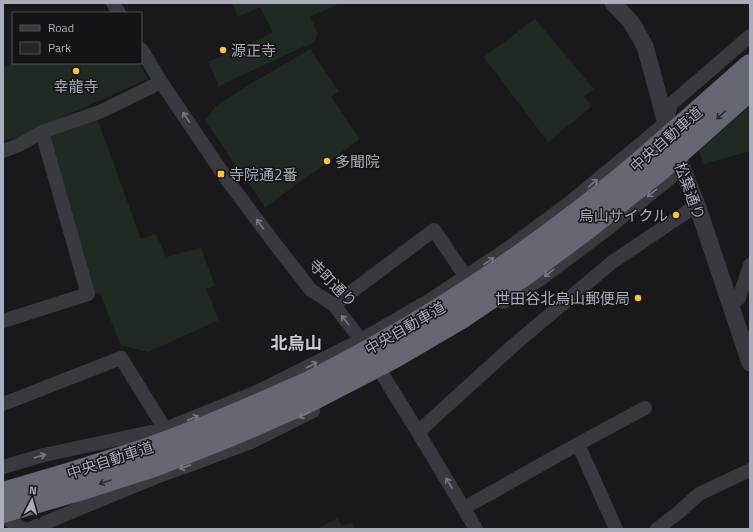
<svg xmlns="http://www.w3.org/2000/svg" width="753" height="532" font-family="'Titillium Web','Noto Sans JP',sans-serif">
<rect width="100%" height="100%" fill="#19191b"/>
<path fill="#202a22" d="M232,3h108l-30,14 8,16 -4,9 -95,44 -11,-24 65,-29 -13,-26 -22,10z
M535,19l59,70 -10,7 8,10 -44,36 -64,-85z
M310,49l29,42 -8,6 29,42 -95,68 -60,-86 11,-15 26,-17z
M16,63h123l9,16 -130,58 -15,4v-74z
M750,106v45l-46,13 -5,-13z
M97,118l44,121 15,-5 10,23 35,-9 14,38 -9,3 13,31 -71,32 -27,-7 -21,-51 -6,-1 -46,-159z
M338,518l3,7 11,-2 3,6h-38z"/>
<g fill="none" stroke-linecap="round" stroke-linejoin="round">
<path stroke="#393a40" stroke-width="14" d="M113,3l6,10
M141,49l20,33 67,99 44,59 39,50 23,15 27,35 57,92 58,97
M3,151l16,-6 23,-13 60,-21 59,-29
M503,302l39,-24 64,-48 76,-62
M334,305l100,-75 32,47
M730,306l9,-8 11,-33
M3,321l85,-27 -46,-162
M3,404l118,-46 44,71
M418,432l97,-88 96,-81 86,-58
M578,444l38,85
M3,467l41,-12 121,-26 94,-38 102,-51 69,-40 80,-53 63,-47 93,-77 5,-19 79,-68
M464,508l114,-64 67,-36
M3,517l21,12
M30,529l126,-52 34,-12 61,-23 62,-31
M657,529l21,-16 21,-19 51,-24"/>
<path stroke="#393a40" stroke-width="17" d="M613,3l18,19 14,24 21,77 16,45 15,37 53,158"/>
<path stroke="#656872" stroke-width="22" d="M3,493c46,-13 92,-27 138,-42 40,-14 79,-30 118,-47 16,-7 32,-14 48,-21 95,-48 186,-105 270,-170 60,-46 116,-98 173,-148
M3,512l76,-22 75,-24 78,-31 78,-34 83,-43 70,-41 63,-43 62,-46 72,-58 90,-80"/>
</g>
<defs><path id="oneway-shaft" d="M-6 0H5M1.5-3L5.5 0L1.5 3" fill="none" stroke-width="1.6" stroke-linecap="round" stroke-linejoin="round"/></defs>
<g stroke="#28282d">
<use href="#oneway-shaft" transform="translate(721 115) rotate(138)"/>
<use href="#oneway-shaft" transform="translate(105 482) rotate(162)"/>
</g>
<g stroke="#777a84">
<use href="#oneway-shaft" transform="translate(186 117) rotate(-124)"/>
<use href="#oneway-shaft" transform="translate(593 183) rotate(-40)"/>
<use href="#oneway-shaft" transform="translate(652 193) rotate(141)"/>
<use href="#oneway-shaft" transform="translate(260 224) rotate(-126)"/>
<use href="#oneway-shaft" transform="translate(489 261) rotate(-34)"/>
<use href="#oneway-shaft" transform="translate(549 273) rotate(143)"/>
<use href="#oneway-shaft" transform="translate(345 320) rotate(-128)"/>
<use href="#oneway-shaft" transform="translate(312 365) rotate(-27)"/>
<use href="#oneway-shaft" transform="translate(304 415) rotate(153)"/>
<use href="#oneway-shaft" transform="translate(193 418) rotate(-22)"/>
<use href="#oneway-shaft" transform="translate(40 456) rotate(-16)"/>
<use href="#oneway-shaft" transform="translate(185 467) rotate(161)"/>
<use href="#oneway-shaft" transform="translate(449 483) rotate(-121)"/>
</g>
<g fill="#ffc32d" stroke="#141316" stroke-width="1.5">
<circle cx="223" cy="50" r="4"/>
<circle cx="76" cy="71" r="4"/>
<circle cx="327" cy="161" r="4"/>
<rect x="217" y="170" width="8" height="8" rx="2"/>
<circle cx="676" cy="215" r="4"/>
<circle cx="638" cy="298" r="4"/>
</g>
<g text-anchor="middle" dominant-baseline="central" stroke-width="3" stroke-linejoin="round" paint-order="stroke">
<g font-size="15" fill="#aaaebc" stroke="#141316" text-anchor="start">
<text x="231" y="50">源正寺</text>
<text x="76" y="86" text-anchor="middle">幸龍寺</text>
<text x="335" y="161">多聞院</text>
<text x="229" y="174">寺院通2番</text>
<text x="668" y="215" text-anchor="end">烏山サイクル</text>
<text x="630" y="298" text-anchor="end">世田谷北烏山郵便局</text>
</g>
<g font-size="15" fill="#aaaebc" stroke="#141316">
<text transform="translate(666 139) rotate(-41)">中央自動車道</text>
<text transform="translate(690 191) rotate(70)">松葉通り</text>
<text transform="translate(333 283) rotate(45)">寺町通り</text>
<text transform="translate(405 328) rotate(-30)">中央自動車道</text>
<text transform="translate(110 460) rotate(-18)">中央自動車道</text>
</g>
<g font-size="17" font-weight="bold" fill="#cbced7" stroke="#141316">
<text x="296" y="343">北烏山</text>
</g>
</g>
<rect width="753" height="532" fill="none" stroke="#aaaebc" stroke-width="8"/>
<rect x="12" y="12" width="130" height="52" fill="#141316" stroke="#505158"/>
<rect x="20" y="25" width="20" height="6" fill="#393a40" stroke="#505158"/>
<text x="48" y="32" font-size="12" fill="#aaaebc">Road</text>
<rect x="20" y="42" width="20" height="12" fill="#202a22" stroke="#505158"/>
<text x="48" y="52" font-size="12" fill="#aaaebc">Park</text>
<g transform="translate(32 500) rotate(6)" stroke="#141316" stroke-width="3" paint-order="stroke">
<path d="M0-3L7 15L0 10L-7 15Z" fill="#aaaebc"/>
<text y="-6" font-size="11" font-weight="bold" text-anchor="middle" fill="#aaaebc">N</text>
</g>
</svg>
